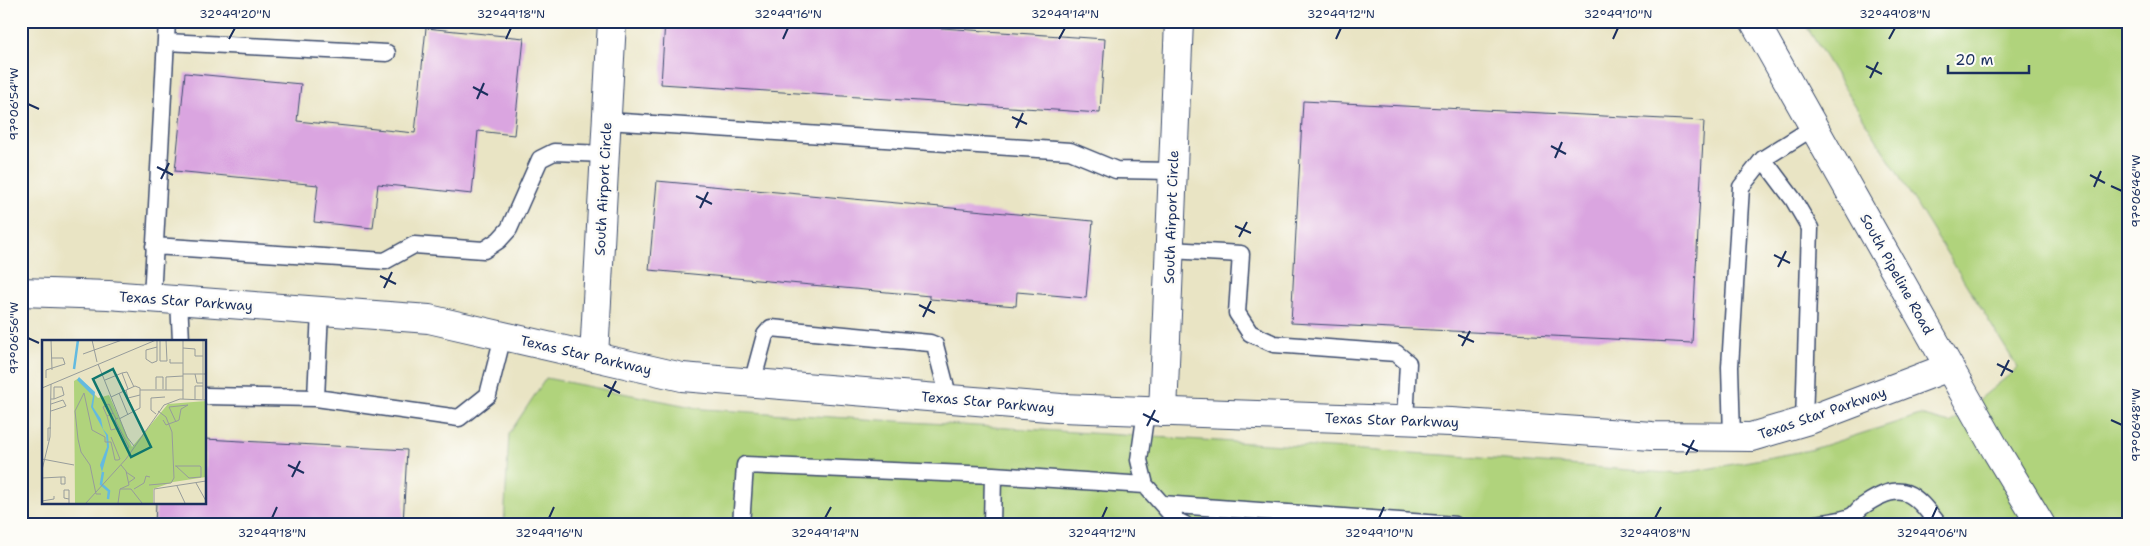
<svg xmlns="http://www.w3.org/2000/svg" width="2150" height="546" font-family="'Shantell Sans',sans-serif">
<rect width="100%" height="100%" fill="#fdfcf7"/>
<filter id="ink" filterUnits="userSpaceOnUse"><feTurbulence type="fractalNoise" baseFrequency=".02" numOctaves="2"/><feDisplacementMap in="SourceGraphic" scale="10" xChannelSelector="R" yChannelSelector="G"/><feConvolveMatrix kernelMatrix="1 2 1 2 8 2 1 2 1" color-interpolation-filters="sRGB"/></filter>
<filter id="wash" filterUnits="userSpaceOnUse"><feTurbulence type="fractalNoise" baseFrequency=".0096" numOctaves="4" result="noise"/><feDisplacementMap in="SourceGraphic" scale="20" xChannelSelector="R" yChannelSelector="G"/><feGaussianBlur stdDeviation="1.12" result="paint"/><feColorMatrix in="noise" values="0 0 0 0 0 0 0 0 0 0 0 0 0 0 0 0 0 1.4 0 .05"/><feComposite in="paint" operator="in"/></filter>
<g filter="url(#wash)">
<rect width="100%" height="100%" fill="#e9e4c4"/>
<path fill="#b0d37c" stroke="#66816d" d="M1803,21h326v504h-1625l5,-91 37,-56 157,31 740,46 236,19 131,-24 110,-35 30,8 68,-55z"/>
<g id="blocks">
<path fill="#daa5e0" d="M665,21h173l267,18 -5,74 -439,-29z
M426,28l98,10 -10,97 -36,-4 -6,63 -94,-10 -5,44 -59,-6 4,-37 -143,-14 10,-98 116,11 -4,37 118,12z
M1303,101l401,20 -12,222 -401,-20z
M657,181l436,40 -7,77 -69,-6 -1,14 -86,-7v-3l-281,-26z
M205,439l202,11 -4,75h-248l1,-23h49z"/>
</g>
</g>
<g filter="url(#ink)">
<use href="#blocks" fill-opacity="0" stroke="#3a4a6d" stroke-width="1"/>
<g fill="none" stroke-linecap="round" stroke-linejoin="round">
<g stroke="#3a4a6d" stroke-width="19">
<path id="service" d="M166,42l221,11
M607,121l463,30 46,19 57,1
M1763,159l30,40 17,29 -6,194
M154,246l231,15 29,-16 70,5 15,-10 10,-11 31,-70 14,-7 51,2
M1170,250l71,4 -4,59 13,20 24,11 122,9 12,10 -3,58
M152,298l15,-277
M179,300l2,41
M752,383l13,-48 6,-7 159,15 5,2 14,54
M205,396l111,2 4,-87
M316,398l143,20 29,-23 15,-59
M1146,411l-7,49 6,25 32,36 8,4
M1732,437l-2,-70 11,-180 22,-28 51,-32
M1162,504l293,21
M741,525l4,-60 248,10
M992,525l1,-50 152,10
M1810,525c11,-2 33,-4 42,-9 4,-2 7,-8 11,-10 40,-27 50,-14 76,19"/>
</g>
<g stroke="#3a4a6d" stroke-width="30">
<path id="minor" d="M594,357l18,-336
M1163,412l16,-391"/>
</g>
<g stroke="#3a4a6d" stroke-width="30">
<path id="tertiary" d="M1754,21l243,431 44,73
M21,292l87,3 321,24 253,58 379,31 390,14 201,14 99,1 61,-18 137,-52"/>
</g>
<use href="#service" stroke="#fff" stroke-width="16"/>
<use href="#minor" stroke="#fff" stroke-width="28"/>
<use href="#tertiary" stroke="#fff" stroke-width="28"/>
</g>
</g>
<path fill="none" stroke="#1b2f5e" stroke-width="2" d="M229,39l6,-11M506,39l5,-11M783,39l5,-11M1059,39l6,-11M1336,39l5,-11M1613,39l5,-11M1889,39l6,-11M1866,66l16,8M1870,78l8,-16M473,87l15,8M477,99l7,-16M28,104l11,5M1012,117l15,7M1016,128l7,-15M1551,146l15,8M1555,158l7,-16M157,167l16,8M2090,175l15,8M161,179l8,-16M2111,186l11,5M2094,187l7,-16M696,196l16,8M700,208l8,-16M1235,226l16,7M1239,237l8,-15M1774,255l16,8M1778,267l8,-16M380,276l16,8M384,288l8,-16M919,305l16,8M923,317l8,-16M1458,335l16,7M28,338l11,5M1462,346l8,-15M1997,364l16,8M2001,376l8,-16M604,385l16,8M608,397l8,-16M1143,414l16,8M2111,420l11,5M1147,426l8,-16M1682,444l16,7M1686,455l8,-15M288,465l16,8M292,477l8,-16M272,518l5,-11M549,518l5,-11M825,518l6,-11M1102,518l5,-11M1379,518l5,-11M1655,518l6,-11M1932,518l5,-11"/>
<g text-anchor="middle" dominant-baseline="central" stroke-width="5" stroke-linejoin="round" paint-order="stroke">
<g font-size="14" fill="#1b2f5e" stroke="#fdfcf7">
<text transform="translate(603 189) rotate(-87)">South Airport Circle</text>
<text transform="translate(1171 217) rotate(-88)">South Airport Circle</text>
<text transform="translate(1897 274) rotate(61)">South Pipeline Road</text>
<text transform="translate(186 301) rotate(4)">Texas Star Parkway</text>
<text transform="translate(586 355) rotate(13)">Texas Star Parkway</text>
<text transform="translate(988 402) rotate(5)">Texas Star Parkway</text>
<text transform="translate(1822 413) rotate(-19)">Texas Star Parkway</text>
<text transform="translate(1392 420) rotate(2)">Texas Star Parkway</text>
</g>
</g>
<g transform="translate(42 340)">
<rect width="164" height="164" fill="#e9e4c4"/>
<path d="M37,38l19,20 11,-3 23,52 36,-43 38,-3v76l-33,5 -20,7v14h-78l-1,-122z" fill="#b0d37c"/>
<path d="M37,37l16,15 -2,15 8,12 2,10 5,6 1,12 -7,25 -2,-7 7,-18 -1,-12 -15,-28 2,-11 -16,-16z" fill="#63bae0"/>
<path fill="none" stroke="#63bae0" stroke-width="2.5" d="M32,29l4,-29M61,132l-2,12 8,7 -1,8"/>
<path fill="none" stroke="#979c9b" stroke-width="1" d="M9,0l1,30M50,0l5,22M118,0v21h7l-1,-21M141,0v59M161,0v59M115,7l-11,3v9l6,4 5,-2v-21M141,8l12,1v7h8M41,14l39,-14M128,19v4h13M56,24l29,73 7,9M80,33l5,-1 7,15M141,34h23M153,34l2,9h6M4,38v-8l19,-6 -2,-6h-12M63,40l17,-7 6,16M0,48l114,-48M114,49v-12h7v12M84,50l2,8 12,-3M98,50h43M124,50v-13l17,-1M77,53l9,22M69,57l24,-11 5,2v20l-21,11M86,58l6,14M9,59h3v-12h8l2,8 -10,4M153,59v-13h8M9,71l15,-5 -3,-6 -12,4M114,74l-5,-4v-12l14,-1M65,76l-4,-9 6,-3 4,9M74,79l-3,-6 -6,3 4,14 8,-2M73,80l14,27 -2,3 -12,-25v-5l1,-1 2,-1M121,80l3,5 8,-3 3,-1 2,-1 2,-11 7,-4 -19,2 7,15M6,101v-13h3M0,119l32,6M133,126h25l1,1v10l-12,1 -13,-12M0,130l8,-33 1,-53M84,132l9,6 -7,5M0,138l19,-1h4v7h-4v-7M154,143l10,18M107,145l22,-2 3,-5 -2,-46 -6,-15 -8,-6M135,146l8,17M78,149l9,-4 -3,-14 -5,-6M92,149l10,-6 2,-7 4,1M59,154h-5l-6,-29 -9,-13 -3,-13 -3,-28 9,-18 8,37 13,7v5h6l4,18h3l2,-1 -9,-22M0,161l12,-2v-3M27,163v-13h-5v8l5,1M44,163l40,-44 38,-54 16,-6 26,1M76,163l2,-14h11l11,14M112,163v-14l52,-8"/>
<path fill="#0f766e" fill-opacity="0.15" stroke="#0f766e" stroke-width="2.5" d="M71,29l38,78 -20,10 -38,-78z"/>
<rect width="164" height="164" fill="none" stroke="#1b2f5e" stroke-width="2.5"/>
</g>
<rect width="2150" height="546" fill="none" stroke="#fdfcf7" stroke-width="55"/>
<path d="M1948 65v8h81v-8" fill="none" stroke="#1b2f5e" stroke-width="2.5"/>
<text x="1955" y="65" font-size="15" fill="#1b2f5e" stroke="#fdfcf7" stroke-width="4" paint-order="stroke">20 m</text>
<rect x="28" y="28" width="2094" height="490" fill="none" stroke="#1b2f5e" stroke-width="2"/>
<g font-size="12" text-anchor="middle" fill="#1b2f5e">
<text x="235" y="18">32°49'20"N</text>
<text x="511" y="18">32°49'18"N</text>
<text x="788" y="18">32°49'16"N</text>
<text x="1065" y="18">32°49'14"N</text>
<text x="1341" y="18">32°49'12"N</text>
<text x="1618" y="18">32°49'10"N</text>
<text x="1895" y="18">32°49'08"N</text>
<text transform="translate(14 104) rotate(-90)" y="4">97°06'54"W</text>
<text transform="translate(2136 191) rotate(-90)" y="4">97°06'46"W</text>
<text transform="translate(14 338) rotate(-90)" y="4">97°06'56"W</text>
<text transform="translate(2136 425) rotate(-90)" y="4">97°06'48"W</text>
<text x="272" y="537">32°49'18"N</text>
<text x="549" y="537">32°49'16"N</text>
<text x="825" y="537">32°49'14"N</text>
<text x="1102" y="537">32°49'12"N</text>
<text x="1379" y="537">32°49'10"N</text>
<text x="1655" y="537">32°49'08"N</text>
<text x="1932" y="537">32°49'06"N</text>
</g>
</svg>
